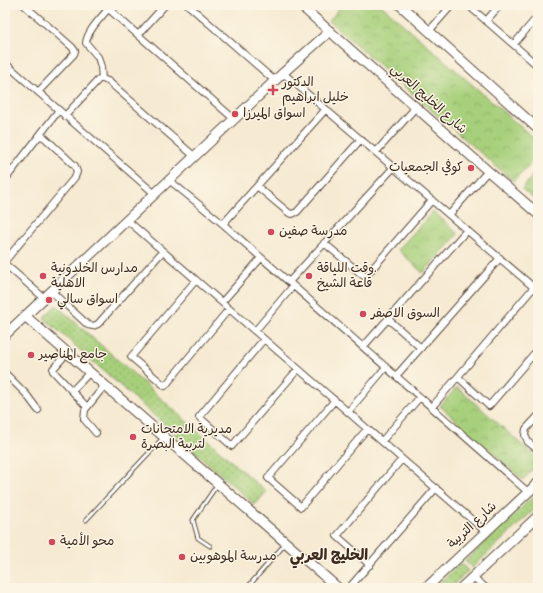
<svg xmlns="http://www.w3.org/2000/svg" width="543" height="593" font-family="Dekko,'Playpen Sans Arabic',sans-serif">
<defs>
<pattern id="park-crowns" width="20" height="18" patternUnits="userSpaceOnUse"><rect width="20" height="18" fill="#a7d07b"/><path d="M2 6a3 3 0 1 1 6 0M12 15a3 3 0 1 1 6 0" fill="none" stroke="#89a964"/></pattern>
<pattern id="garden-dots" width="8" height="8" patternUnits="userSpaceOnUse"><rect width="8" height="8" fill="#a7d07b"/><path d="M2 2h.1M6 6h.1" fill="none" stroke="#89a964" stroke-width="1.8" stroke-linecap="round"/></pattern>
</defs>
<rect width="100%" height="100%" fill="#fcf5e5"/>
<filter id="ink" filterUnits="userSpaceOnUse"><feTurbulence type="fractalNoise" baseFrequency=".025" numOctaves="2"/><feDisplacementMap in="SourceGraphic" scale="8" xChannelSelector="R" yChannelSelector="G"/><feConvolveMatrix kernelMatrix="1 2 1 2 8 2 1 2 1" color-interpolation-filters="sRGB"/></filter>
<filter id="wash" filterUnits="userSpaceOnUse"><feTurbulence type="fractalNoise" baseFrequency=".012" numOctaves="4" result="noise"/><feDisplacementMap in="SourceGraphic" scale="16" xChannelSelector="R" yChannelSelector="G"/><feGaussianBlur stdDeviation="0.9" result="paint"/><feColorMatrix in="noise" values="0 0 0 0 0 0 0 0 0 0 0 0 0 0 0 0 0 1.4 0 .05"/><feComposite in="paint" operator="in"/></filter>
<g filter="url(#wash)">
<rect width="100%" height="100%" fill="#f6ead2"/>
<path fill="url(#park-crowns)" stroke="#717d4c" d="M342,5h39l157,137v14l-25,25 -184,-160z
M538,169v33l-16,-13z
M433,211l25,23 -35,39 -25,-23z
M457,387l81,72v4l-15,17 -83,-74z"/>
<path fill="url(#garden-dots)" stroke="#717d4c" d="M56,305l210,187 -11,13 -211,-187z
M538,492v14l-66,62 -7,-7z
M461,563l7,8 -18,17h-16z"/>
</g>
<g filter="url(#ink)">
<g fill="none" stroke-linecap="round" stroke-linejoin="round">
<g stroke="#574739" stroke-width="5">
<path id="lane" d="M86,520l77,-82
M210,546l-12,-8 -5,-18 24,-35
M247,588l38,-44"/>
</g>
<g stroke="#574739" stroke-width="8">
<path id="street" d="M24,5l48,42 3,4 -1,3 -36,38
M104,5l130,114
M188,5l87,76
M468,5l70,61
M111,11l6,-6
M486,21l14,-16
M429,31l23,-26
M138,35l27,-30
M514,44l24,-28
M5,63l150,131
M283,73l255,218
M102,79l6,2 86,75
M102,79l-1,-12 -3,-10 -12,-14c1,-12 15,-25 22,-34
M65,116l34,-37h3
M39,136l20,-26
M376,152l40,-45
M5,180l34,-44 5,1 31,29 2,6 -2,5 -70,84
M169,180l54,44 305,268
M258,187l31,26 3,1 5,-2 64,-73
M449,215l39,-44
M127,220l359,312
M223,224l103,-115
M324,243l41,34 67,-77
M5,264l39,34
M196,280l-65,77 34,29 64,-77
M289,282l105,-115
M51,291l37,34 5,1 5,-2 65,-73
M222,302l39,-44
M388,319l33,29
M255,331l38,-45
M264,339l-65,78 33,29 66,-77
M363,347l104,-117
M67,353l-14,16v2l34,36
M5,373l21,21 12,16
M396,376l104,-118
M458,377l31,29 49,-57
M72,391l18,-19
M335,400l-67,78 33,29 66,-78
M432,407l102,-120
M348,412l38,-45
M538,416l-12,13 -1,6 3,7 10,8
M96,433l-12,-14 1,-9 20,-25
M382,441l38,-44
M370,565l-33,-29 65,-77
M473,577l13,11
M349,588l87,-100"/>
</g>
<g stroke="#574739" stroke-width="11">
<path id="secondary" d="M300,5l188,166 50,43
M400,5l138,124
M25,316l313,272
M5,335l278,-262 47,-42
M426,588l112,-105
M461,588l77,-72"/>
</g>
<use href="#lane" stroke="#fff" stroke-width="3"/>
<use href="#street" stroke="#fff" stroke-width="6"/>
<use href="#secondary" stroke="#fff" stroke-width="9"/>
</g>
</g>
<g fill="#d1495b" stroke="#fcf5e5" stroke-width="1.5">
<path d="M271 84h4v4h4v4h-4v4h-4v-4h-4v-4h4z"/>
<circle cx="235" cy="114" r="4"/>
<circle cx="471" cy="168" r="4"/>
<circle cx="271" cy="232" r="4"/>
<circle cx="43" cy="276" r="4"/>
<circle cx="309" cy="276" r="4"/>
<circle cx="49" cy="300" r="4"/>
<circle cx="363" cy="314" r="4"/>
<circle cx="31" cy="355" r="4"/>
<circle cx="133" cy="437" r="4"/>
<circle cx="52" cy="542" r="4"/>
<circle cx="182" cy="557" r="4"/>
</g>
<g text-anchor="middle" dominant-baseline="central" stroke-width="3" stroke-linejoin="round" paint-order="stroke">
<g font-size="13" fill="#3b2a1e" stroke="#fcf5e5" text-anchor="start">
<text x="282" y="83">الدكتور<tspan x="282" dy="15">خليل ابراهيم</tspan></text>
<text x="243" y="114">اسواق الميرزا</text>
<text x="463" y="168" text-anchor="end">كوفي الجمعيات</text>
<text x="279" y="232">مدرسة صفين</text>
<text x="51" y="269">مدارس الخلدونية<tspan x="51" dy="15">الاهلية</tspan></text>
<text x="317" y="269">وقت اللياقة.<tspan x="317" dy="15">قاعة الشيخ</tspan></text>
<text x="57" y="300">اسواق سالي</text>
<text x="371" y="314">السوق الاصفر</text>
<text x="39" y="355">جامع المناصير</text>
<text x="141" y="430">مديرية الامتحانات<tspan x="141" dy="15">لتربية البصرة</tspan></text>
<text x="60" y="542">محو الأمية</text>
<text x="190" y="557">مدرسة الموهوبين</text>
</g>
<g font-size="13" fill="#3b2a1e" stroke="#fcf5e5">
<text transform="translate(428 100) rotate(42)">شارع الخليج العربي</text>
<text transform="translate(473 526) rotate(-43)">شارع التربية</text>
</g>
<g font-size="15" font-weight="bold" fill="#3b2a1e" stroke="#fcf5e5">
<text x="329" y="557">الخليج العربي</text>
</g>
</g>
<rect width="543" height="593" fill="none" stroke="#fcf5e5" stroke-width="20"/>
</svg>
